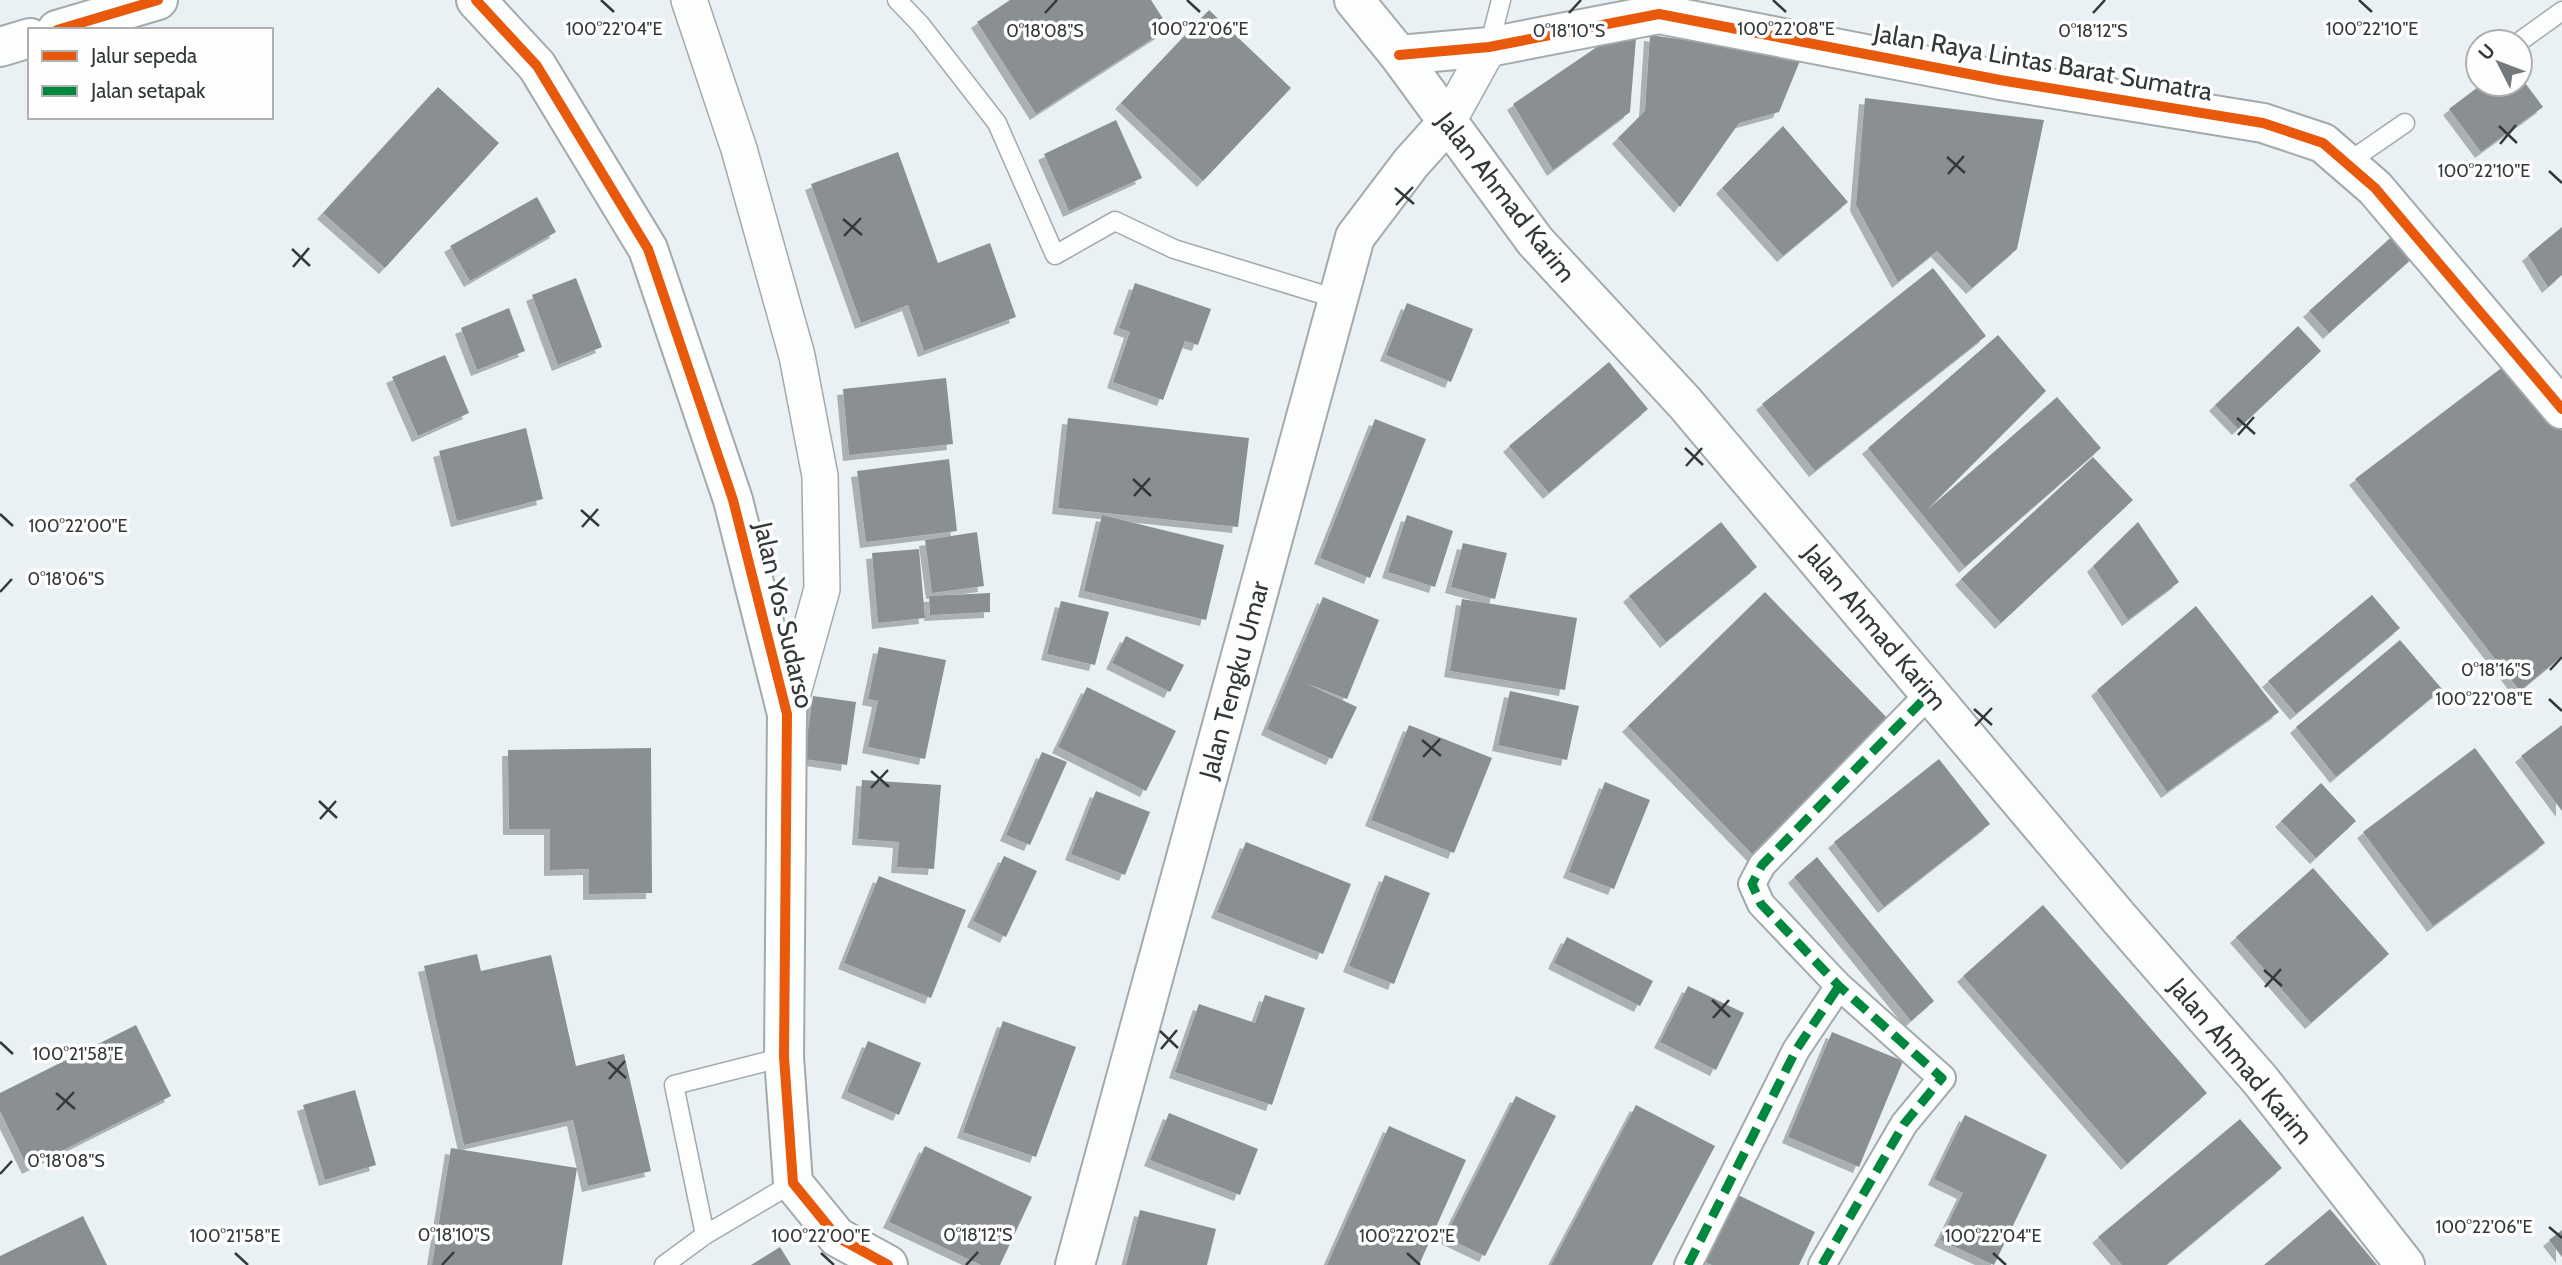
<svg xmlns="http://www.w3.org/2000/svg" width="2562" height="1265" font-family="Cabin,sans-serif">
<defs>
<filter id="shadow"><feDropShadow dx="-6" dy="6" stdDeviation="0" flood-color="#0004"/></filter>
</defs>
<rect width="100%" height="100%" fill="#e9f1f4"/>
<path fill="#8a9092" filter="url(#shadow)" d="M1010,0h141l18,28 -133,86 -59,-92z
M1209,10l82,78 -88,93 -82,-78z
M1637,26l-7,86 -77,58 -40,-66 106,-72z
M1650,35l152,21 -23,56 -40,11 -59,84 -62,-69 27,-27z
M2520,76l23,31 -62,45 -32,-43 33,-25h38z
M438,87l61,56 -114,125 -62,-55z
M1865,98l179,22 -27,129 -45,39 -35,-37 -39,31 -42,-77z
M1116,120l26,58 -73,33 -25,-57z
M1783,126l65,76 -65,54 -61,-68z
M898,152l40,111 52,-20 26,74 -92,34 -16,-46 -47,18 -50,-139z
M537,197l19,35 -86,49 -20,-35z
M2562,227v48l-14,12 -20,-32z
M2397,232l20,22 -88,79 -20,-22z
M1933,268l53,68 -171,135 -53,-67z
M576,278l26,69 -44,18 -26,-70z
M1135,283l76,26 -13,36 -13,-4 -22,59 -50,-18 17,-50 -11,-4z
M1407,303l66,26 -22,53 -65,-27z
M509,308l16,43 -48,19 -16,-42z
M2298,326l23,25 -83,78 -23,-24z
M1998,335l48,56 -119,119 130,-113 44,51 -136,119 -97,-119z
M445,355l24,58 -51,23 -26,-59z
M1609,362l39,47 -99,84 -40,-47z
M2508,363l54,68v225l-42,35 -165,-212z
M946,378l7,66 -104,11 -6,-66z
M1068,418l181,20 -11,89 -180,-19z
M1375,419l51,20 -56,139 -50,-20z
M526,428l17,71 -86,22 -18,-70z
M2093,457l40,43 -132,123 -40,-44z
M949,459l8,72 -91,11 -9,-71z
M1102,515l122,30 -18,75 -122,-29z
M1407,515l46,16 -18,56 -47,-15z
M1721,522l36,45 -91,75 -37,-46z
M2138,522l41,60 -51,38 -35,-54z
M977,532l7,54 -52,7 -7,-53z
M1463,543l44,10 -12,46 -44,-12z
M919,549l6,69 -47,5 -6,-70z
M1765,592l126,130 -137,134 -126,-130z
M990,593v19l-60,3 -1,-19z
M2372,595l28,33 -104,86 -28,-33z
M1323,597l56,23 -32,79 -44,-17 54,25 -25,52 -65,-30z
M1462,599l115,19 -12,72 -115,-19z
M1061,601l48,11 -14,53 -48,-11z
M2196,606l83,106 -112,80 -70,-102z
M1126,636l58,29 -14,27 -58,-29z
M2400,640l42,49 -106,88 -40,-50z
M879,647l67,13 -21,99 -57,-12 10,-46 -10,-2z
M1087,687l89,44 -30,60 -88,-44z
M1510,691l69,15 -12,54 -69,-15z
M813,696l43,6 -9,63 -43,-6z
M1409,725l83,33 -38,95 -83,-33z
M2562,725v86l-41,-55z
M651,748l1,145 -63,1v-25l-39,1v-41h-41l-1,-79z
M2475,748l70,95 -112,83 -70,-94z
M1042,752l25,10 -37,83 -24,-10z
M1939,759l51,65 -106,83 -50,-65z
M862,780l79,5 -7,84 -37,-2 2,-25 -41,-3z
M1605,782l45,18 -36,89 -45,-17z
M2321,783l35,38 -40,37 -35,-37z
M1096,791l54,21 -25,63 -54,-21z
M1246,842l105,42 -28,70 -106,-42z
M1004,856l33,15 -31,66 -33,-16z
M1817,857l117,144 -23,20 -117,-144z
M2313,868l76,86 -78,69 -75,-86z
M1385,875l45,18 -36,91 -45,-18z
M879,876l87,34 -35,88 -87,-35z
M2043,905l164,188 -80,71 -164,-188z
M1567,937l86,44 -13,25 -86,-43z
M477,954l4,17 70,-16 25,111 48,-12 27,117 -63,15 -15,-66 -109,25 -40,-179z
M1688,986l56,27 -28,57 -56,-28z
M1265,995l40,13 -33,97 -97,-33 24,-68 56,19z
M1003,1021l73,26 -40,110 -73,-25z
M136,1025l35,71 -143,72 -28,-57v-18z
M1832,1032l71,29 -44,106 -71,-30z
M868,1041l53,22 -22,52 -52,-23z
M355,1090l21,75 -51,15 -22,-75z
M1516,1096l40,20 -71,140 -40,-19z
M1636,1105l79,41 -63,119h-101z
M1169,1113l89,36 -18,46 -90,-35z
M1965,1115l82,40 -53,110 -54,-25 23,-47 -29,-14z
M2240,1119l42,49 -116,97h-44l-24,-28z
M1389,1126l77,34 -47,105h-92z
M925,1146l107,51 -32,68h-19l-92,-43z
M451,1148l126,20 -15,97h-130z
M1738,1195l77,37 -16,33h-87l-7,-3z
M2330,1209l47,56h-113z
M1140,1210l76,19 -9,36h-81z
M83,1216l24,49h-107v-9z
M2562,1230v27l-13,-17z
M780,1247l11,18h-40z"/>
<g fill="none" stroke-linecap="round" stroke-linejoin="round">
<g stroke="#a4aaac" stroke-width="21">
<path id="service" d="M897,0l23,24 77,99 58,132 60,-34 59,28 163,50
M2519,42l43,-31
M1489,47l12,-47
M2347,163l58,-40
M705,1235l-31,-150 110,-28
M664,1265l41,-30 88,-52"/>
</g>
<g stroke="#a4aaac" stroke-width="30">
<path id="pedestrian" d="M1688,1265l108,-215 43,-64
M1822,1265l82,-141 38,-46 -103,-92 -78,-82 -9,-20 10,-19 169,-173"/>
</g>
<g stroke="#a4aaac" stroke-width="38">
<path id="minor" d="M689,0l50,149 58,207 23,120 2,113 -35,125
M1447,123l42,-76"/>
</g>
<g stroke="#a4aaac" stroke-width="42">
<path id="tertiary" d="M476,0l61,66 111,183 85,251 54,214 -3,343 9,126 44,54 51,28
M57,30l101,-30
M0,47l30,-9
M1399,55l90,-8 170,-33 341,66 263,43 60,20 52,45 187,221"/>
</g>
<g stroke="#a4aaac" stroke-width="42">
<path id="secondary" d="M1354,0l45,55 136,186 150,162 434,515 142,163 144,184
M1075,1265l280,-1028 56,-74 36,-40"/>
</g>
<use href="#service" stroke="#fcfdfd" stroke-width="18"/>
<use href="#pedestrian" stroke="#fcfdfd" stroke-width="26"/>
<use href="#minor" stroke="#fcfdfd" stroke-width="35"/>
<use href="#tertiary" stroke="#fcfdfd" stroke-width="38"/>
<use href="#secondary" stroke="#fcfdfd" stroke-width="38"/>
<path stroke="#00873e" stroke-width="9" stroke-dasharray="18 9" stroke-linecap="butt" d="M1688,1265l108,-215 43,-64
M1822,1265l82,-141 38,-46 -103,-92 -78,-82 -9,-20 10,-19 169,-173"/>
<g stroke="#fefefe" stroke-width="15">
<path id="cycleway" d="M476,0l61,66 111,183 85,251 54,214 -3,343 9,126 44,54 51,28
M57,30l101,-30
M1399,55l90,-8 170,-33 341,66 263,43 60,20 52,45 187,221"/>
</g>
<use href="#cycleway" stroke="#e8590c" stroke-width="10"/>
</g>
<path fill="none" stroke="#33393b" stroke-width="2.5" d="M601,0l13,12M1187,0l13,12M1773,0l13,12M2359,0l13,12M1045,13l12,-13M1569,13l12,-13M2093,13l12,-13M2499,126l18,17M2500,144l16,-19M1947,157l18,16M2549,171l13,12M1948,174l16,-18M1395,188l19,16M1396,205l17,-18M843,219l19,16M844,236l17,-18M292,249l18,17M293,267l16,-19M2237,418l18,16M2238,435l16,-18M1685,448l18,17M1686,466l16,-18M1133,479l18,17M1134,496l16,-18M581,510l18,16M0,514l13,12M582,527l16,-18M0,592l12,-13M2550,670l12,-13M2549,699l13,12M1974,709l18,16M1975,726l17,-18M1422,740l19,16M1423,757l17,-18M871,771l18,16M871,788l17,-18M319,801l18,17M320,819l16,-18M2264,970l18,16M2265,987l16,-18M1712,1000l18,17M1713,1018l16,-18M1160,1031l18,17M0,1042l13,12M1161,1049l16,-19M608,1062l18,16M609,1079l16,-18M56,1093l19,16M57,1110l17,-18M0,1174l12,-13M2549,1227l13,11M235,1253l13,12M821,1253l13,12M1407,1253l13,12M1993,1253l13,12M442,1265l12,-13M966,1265l12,-13"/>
<g text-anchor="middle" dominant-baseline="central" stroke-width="7" stroke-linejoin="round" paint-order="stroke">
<g font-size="26" fill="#33393b" stroke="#fefefe">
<text transform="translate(2043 62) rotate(10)">Jalan Raya Lintas Barat Sumatra</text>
<text transform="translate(1506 197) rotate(52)">Jalan Ahmad Karim</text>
<text transform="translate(784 615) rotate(77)">Jalan Yos Sudarso</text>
<text transform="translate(1875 627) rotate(50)">Jalan Ahmad Karim</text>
<text transform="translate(1234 680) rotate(-75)">Jalan Tengku Umar</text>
<text transform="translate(2241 1061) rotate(50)">Jalan Ahmad Karim</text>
</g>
</g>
<g font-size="18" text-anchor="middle" fill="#33393b" stroke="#fefefe" stroke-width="7" stroke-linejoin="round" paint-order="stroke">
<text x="614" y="35">100°22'04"E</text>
<text x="1200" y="35">100°22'06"E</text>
<text x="1786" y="35">100°22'08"E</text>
<text x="2372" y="35">100°22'10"E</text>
<text x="1045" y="37">0°18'08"S</text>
<text x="1569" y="37">0°18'10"S</text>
<text x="2093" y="37">0°18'12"S</text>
<text x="2484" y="177">100°22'10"E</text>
<text x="78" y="532">100°22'00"E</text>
<text x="66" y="585">0°18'06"S</text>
<text x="2496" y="676">0°18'16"S</text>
<text x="2484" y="705">100°22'08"E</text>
<text x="78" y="1060">100°21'58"E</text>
<text x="66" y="1167">0°18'08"S</text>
<text x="2484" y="1233">100°22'06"E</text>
<text x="454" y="1241">0°18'10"S</text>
<text x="978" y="1241">0°18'12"S</text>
<text x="235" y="1242">100°21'58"E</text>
<text x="821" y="1242">100°22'00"E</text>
<text x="1407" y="1242">100°22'02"E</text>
<text x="1993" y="1242">100°22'04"E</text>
</g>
<rect x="28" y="28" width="245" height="91" fill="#fefefe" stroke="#adafb0" stroke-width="2"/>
<rect x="42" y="51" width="35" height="10" fill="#e8590c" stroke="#adafb0" stroke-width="2"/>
<text x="91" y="63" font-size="21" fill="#33393b">Jalur sepeda</text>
<rect x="42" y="86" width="35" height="10" fill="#00873e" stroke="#adafb0" stroke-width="2"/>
<text x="91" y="98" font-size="21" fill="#33393b">Jalan setapak</text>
<g transform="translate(2499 63) rotate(312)"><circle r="33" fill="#fefefe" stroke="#adafb0" stroke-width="2"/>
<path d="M0-5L12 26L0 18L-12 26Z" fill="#73797c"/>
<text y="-10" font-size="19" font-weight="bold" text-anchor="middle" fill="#33393b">U</text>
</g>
</svg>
